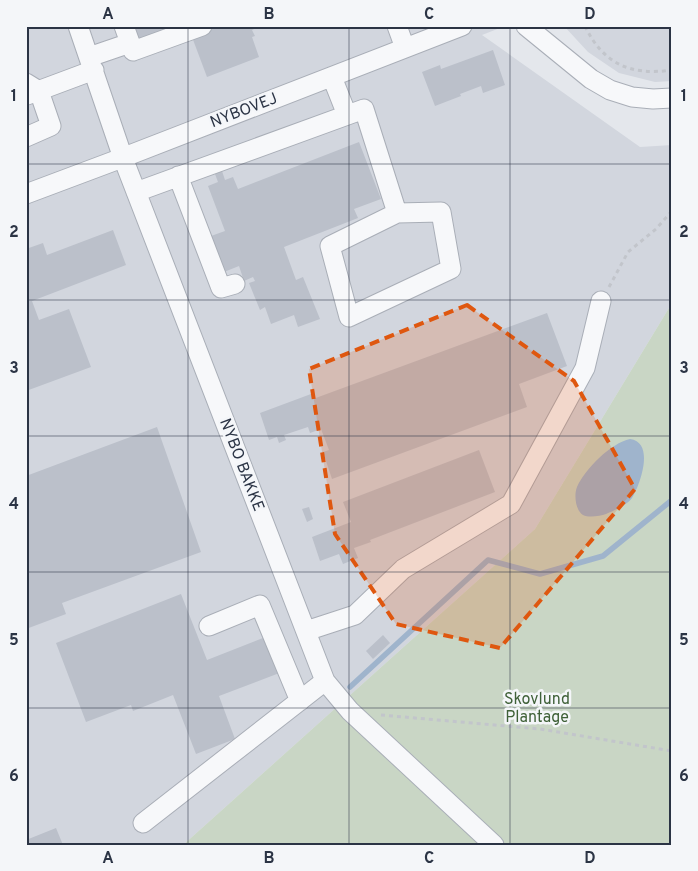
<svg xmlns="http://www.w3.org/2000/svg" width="698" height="871" font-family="Overpass,sans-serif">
<rect width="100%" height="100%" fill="#e4e7ec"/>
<path fill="#d2d6de" d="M26,26h479l-23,9 158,112 32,-2v158l-137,226 -352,316h-157z
M564,26h108v55l-17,1 -36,-9 -31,-21z"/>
<path fill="#c9d6c5" d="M672,303v542h-489l352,-316z"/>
<path fill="#9fb4cc" d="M630,439c22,3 13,35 7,49 -2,3 -3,7 -5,10 -5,7 -19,13 -26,16 -6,2 -17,4 -23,1 -8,-5 -9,-21 -6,-28 8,-18 34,-44 53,-48z"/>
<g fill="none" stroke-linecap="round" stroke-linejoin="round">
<path stroke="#9fb4cc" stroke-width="5.5" d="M350,687l138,-127 52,14 63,-18 69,-56"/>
</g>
<path fill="#bbc0ca" d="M127,26h64l-56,21z
M220,26h40l-8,4 3,6 -3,1 7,20 -52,20 -15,-40z
M493,50l12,35 -22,8 -2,-7 -21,8 1,2 -26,10 -13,-34 18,-7 1,4z
M359,142l22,57 -27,10 4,9 -74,29 12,33 7,-3 17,42 -22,8 -4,-12 -23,9 -6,-17 -5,3 -11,-27 6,-2 -2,-4 -9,4 -5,-15 -15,6 -13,-36 14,-5 -17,-45 10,-4 -3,-8 7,-3 3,9 8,-3 5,12z
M113,230l13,35 -94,36 7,19 30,-11 22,58 -65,24v-142l17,-6 4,12z
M547,313l20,53 -48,18 8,23 -195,72 -9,-27 6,-2 -8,-21 -11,4 -2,-6 -24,8 2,5 -7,3 -2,-6 -8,3 -9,-27 51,-19 2,5z
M157,427l44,125 -139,51 4,11 -40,15v-153z
M479,450l16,42 -125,48 1,2 -17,6 4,10 -15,6 -4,-10 -19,7 -8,-24 39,-15 -8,-20z
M309,507l4,12 -6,3 -5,-13z
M181,594l26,66 61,-24 14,36 -63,24 16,43 -39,15 -23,-59 -40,16 -2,-6 -45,17 -30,-79z
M383,635l7,8 -17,16 -7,-8z
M56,828l7,17h-37v-5z"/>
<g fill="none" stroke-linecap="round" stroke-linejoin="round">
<g stroke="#a9aeb7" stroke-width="21">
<path id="minor" d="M78,26l45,132 202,523 25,30 144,134
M124,26l9,25 69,-25
M397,26l8,22
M526,26l65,53 19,11 22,7 21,2 19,-1
M89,57l41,-14
M332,77l15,38
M26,83l13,8 12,35 -25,11
M27,95l67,-25
M178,176l43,112 14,-4
M136,192l228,-83 33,104 -67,33 19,71 102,-48 -10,-57 -44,1
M26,194l88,-33 348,-135
M209,626l51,-21 40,96
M306,631l49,-16 48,-46 108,-65 74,-136 16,-67
M143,823l182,-142"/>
</g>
<path stroke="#c2c5cb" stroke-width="3" stroke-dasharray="4 4" stroke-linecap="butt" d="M585,26c18,38 46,50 87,44
M609,287l19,-35 28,-23 16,-18
M381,715l159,14 132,22"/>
<use href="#minor" stroke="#f7f8fa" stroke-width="19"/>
</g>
<path fill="#df570f" fill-opacity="0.2" stroke="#df570f" stroke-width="4" stroke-dasharray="10 6" stroke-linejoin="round" d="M467,305l107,76 61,108 -135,159 -104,-24 -61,-90 -26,-165z"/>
<path fill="none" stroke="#2b3445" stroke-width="1" stroke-opacity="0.55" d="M188,26v819M349,26v819M510,26v819M26,164h646M26,300h646M26,436h646M26,572h646M26,708h646"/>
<g text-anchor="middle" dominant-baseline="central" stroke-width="5" stroke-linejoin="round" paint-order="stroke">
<g font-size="16" fill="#2b3445" stroke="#f4f6f9">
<text transform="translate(244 111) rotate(-21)">NYBOVEJ</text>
<text transform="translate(241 465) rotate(69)">NYBO BAKKE</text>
</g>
<g font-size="16" fill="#3f6138" stroke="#f4f6f9">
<text x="537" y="700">Skovlund<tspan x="537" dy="18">Plantage</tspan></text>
</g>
</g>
<rect width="698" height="871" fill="none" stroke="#f4f6f9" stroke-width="55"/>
<rect x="28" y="28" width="642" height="816" fill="none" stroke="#2b3445" stroke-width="2"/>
<g font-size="16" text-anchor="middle" font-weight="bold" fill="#2b3445">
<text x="108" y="19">A</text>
<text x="269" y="19">B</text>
<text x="429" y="19">C</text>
<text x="590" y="19">D</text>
<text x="14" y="101">1</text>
<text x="684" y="101">1</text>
<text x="14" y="237">2</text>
<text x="684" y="237">2</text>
<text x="14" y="373">3</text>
<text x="684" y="373">3</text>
<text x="14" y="509">4</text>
<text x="684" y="509">4</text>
<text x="14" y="645">5</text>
<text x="684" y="645">5</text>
<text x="14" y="781">6</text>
<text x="684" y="781">6</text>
<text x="108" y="863">A</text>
<text x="269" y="863">B</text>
<text x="429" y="863">C</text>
<text x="590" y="863">D</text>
</g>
</svg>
